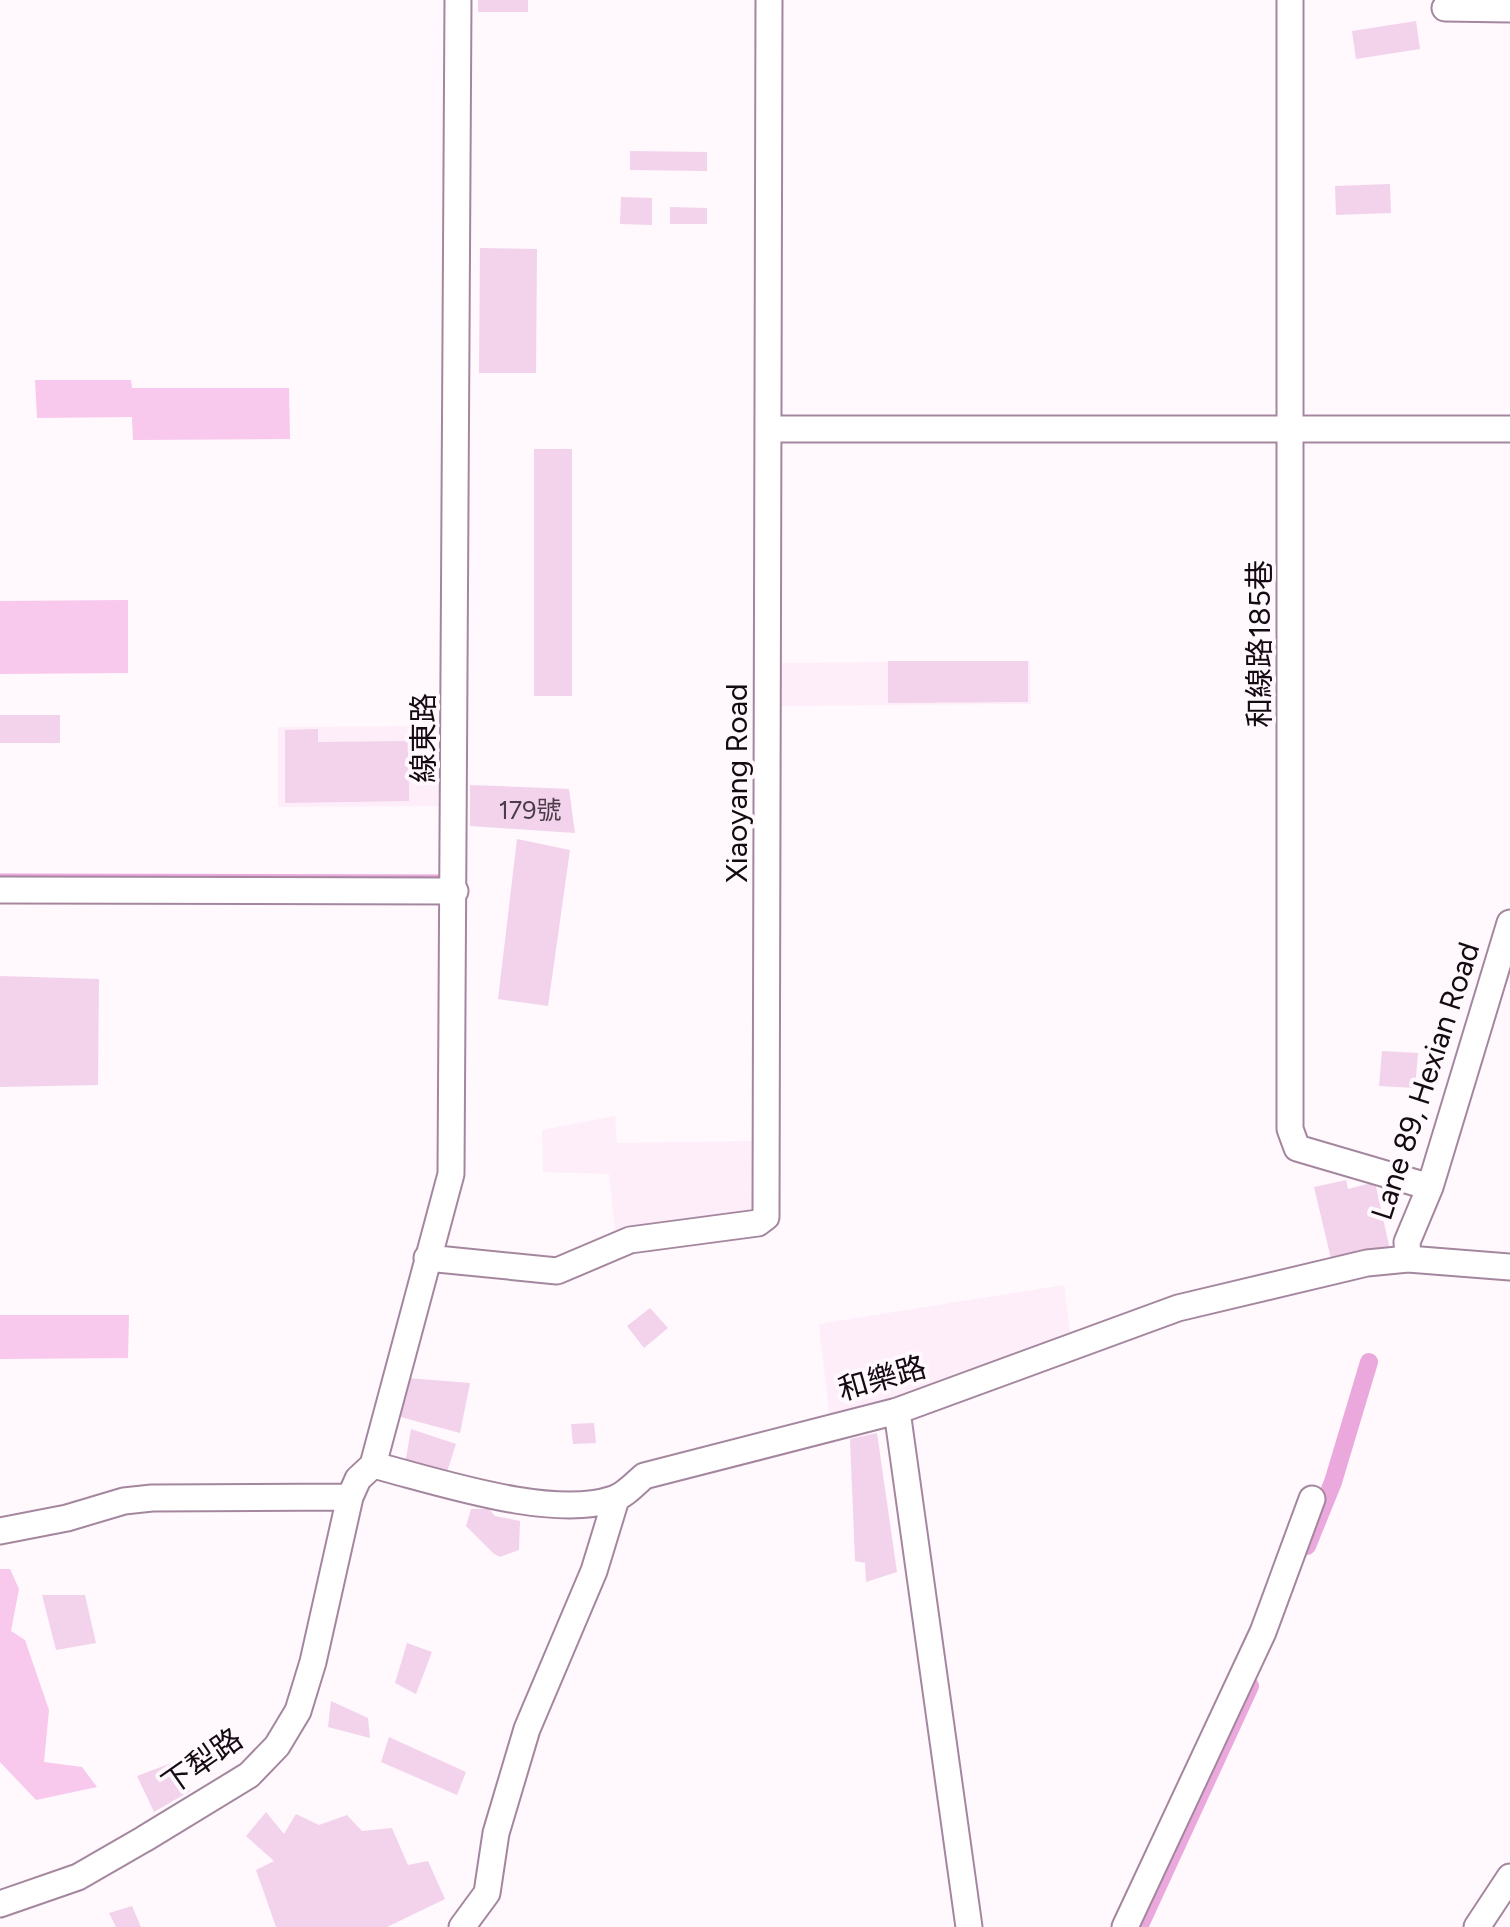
<svg xmlns="http://www.w3.org/2000/svg" width="1510" height="1927" font-family="Figtree,'Noto Sans TC',sans-serif">
<rect width="100%" height="100%" fill="#fff8fd"/>
<path fill="#feeefa" d="M1030,661l1,43 -250,2v-43z
M444,726l1,80 -167,1v-80z
M615,1116l2,27 141,-2v82l-142,15 -7,-64 -66,-2 -1,-42z
M1064,1285l8,61 -241,84 -12,-106z"/>
<path fill="#f8c8ed" d="M35,380h96l1,8h157l1,51 -157,1 -1,-23 -95,1z
M128,600v73l-128,1v-73z
M0,1315h129l-1,43 -128,1z
M0,1569h10l9,20 -8,42 14,9 24,70 -5,52 38,5 15,20 -61,13 -36,-38z"/>
<g fill="none" stroke-linecap="round" stroke-linejoin="round">
<path stroke="#eba8dd" stroke-width="5" d="M0,876l440,1"/>
<path stroke="#eba8dd" stroke-width="18" d="M1307,1546l26,-64 36,-120
M1139,1927l111,-241"/>
</g>
<path fill="#f2d3eb" d="M478,0h50v12h-50z
M1416,21l4,28 -64,10 -4,-28z
M630,151l77,1v19l-77,-1z
M1390,184l1,29 -55,2 -1,-29z
M621,197l31,1v27l-32,-1z
M670,207l37,1v16h-37z
M480,248l57,1 -1,124h-57z
M534,449h38v247h-38z
M888,661h140v41l-140,1z
M0,715h60v28h-60z
M318,729v13l91,-1v60l-124,2v-73z
M470,785l99,4 6,44 -105,-7z
M517,839l53,11 -22,156 -50,-7z
M0,976l99,3 -1,106 -98,2z
M1382,1051l36,2 -3,35 -36,-2z
M1346,1180l2,9 27,-7 15,68 -58,13 -18,-76z
M650,1308l18,20 -24,20 -17,-22z
M408,1378l62,5 -10,50 -67,-18z
M594,1423l2,20 -23,1 -2,-20z
M411,1429l45,15 -10,31 -41,-11z
M877,1433l20,139 -31,10 -1,-19 -10,-2 -5,-122z
M471,1509h18l6,7 25,5 -1,29 -19,7 -7,-4 -27,-27z
M42,1595h43l11,48 -40,7z
M407,1643l25,9 -16,42 -21,-11z
M331,1701l37,17 2,20 -42,-11z
M389,1737l77,35 -9,23 -76,-33z
M174,1762l16,29 -36,21 -17,-36z
M266,1812l18,22 12,-20 23,11 28,-10 15,16 30,-3 16,37 20,-4 17,38 -58,28h-111l-20,-57 18,-9 -28,-25z
M132,1906l9,21h-25l-7,-14z"/>
<g fill="none" stroke-linecap="round" stroke-linejoin="round">
<g stroke="#a4879e" stroke-width="29">
<path id="minor" d="M1290,0v1129l7,19 133,39
M1445,8l65,1
M770,429h740
M0,890l455,1
M427,1258l130,13 73,-31 128,-17 8,-6 3,-1217
M1408,1259l-1,-17 23,-55 80,-264
M897,1411l72,516
M373,1465l78,-291 7,-1174
M373,1465c64,16 178,55 240,34 11,-3 22,-15 31,-23l253,-65 281,-103 189,-45 41,-4 102,8
M0,1531l67,-13 57,-17 28,-3 198,-1
M0,1904l78,-27 66,-38 105,-64 28,-29 21,-35 15,-49 37,-165 8,-18 15,-14
M462,1927l25,-34 9,-60 31,-104 67,-158 22,-72
M1125,1927l138,-295 49,-133
M1477,1927l33,-50"/>
</g>
<use href="#minor" stroke="#fff" stroke-width="25"/>
</g>
<g text-anchor="middle" dominant-baseline="central" stroke-width="8" stroke-linejoin="round" paint-order="stroke">
<g font-size="25" fill="#4c3c48">
<text x="530" y="810">179號</text>
</g>
<g font-size="30" fill="#140a12" stroke="#fff8fd">
<text transform="translate(1259 644) rotate(-90)">和線路185巷</text>
<text transform="translate(423 738) rotate(-90)">線東路</text>
<text transform="translate(736 783) rotate(-90)">Xiaoyang Road</text>
<text transform="translate(1425 1081) rotate(-72)">Lane 89, Hexian Road</text>
<text transform="translate(882 1378) rotate(-16)">和樂路</text>
<text transform="translate(202 1761) rotate(-35)">下犁路</text>
</g>
</g>
</svg>
